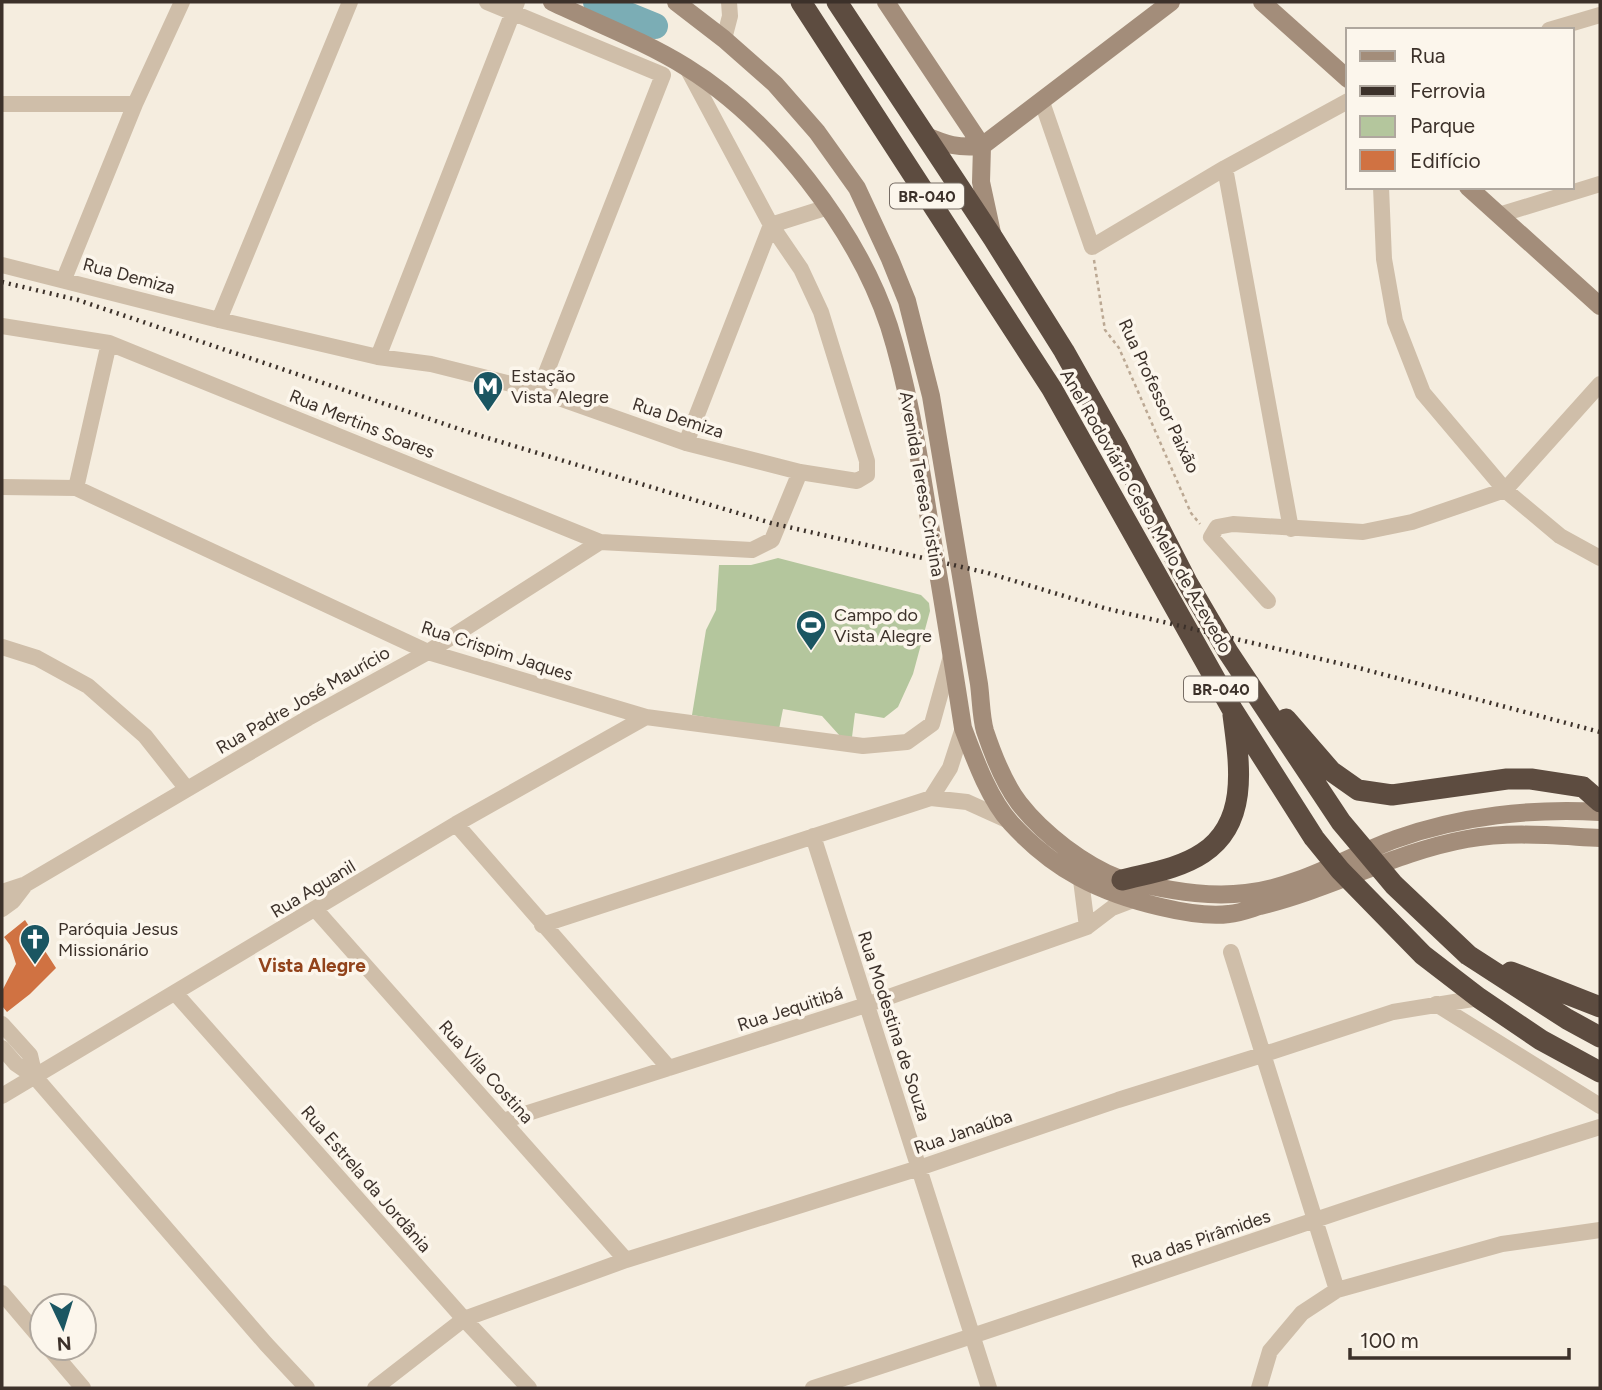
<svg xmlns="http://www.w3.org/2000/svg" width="1602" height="1390" font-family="Figtree,sans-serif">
<rect width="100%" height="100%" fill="#f5eddf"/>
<path fill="#b4c69d" d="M778,558l143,37 8,8 1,8 -17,63 -15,33 -14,11 -29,-5 -3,24 -12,-1 -18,-20 -39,-7 -4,20 -87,-14 14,-85 10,-20 3,-45h32z"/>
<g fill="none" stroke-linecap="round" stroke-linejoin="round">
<path stroke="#7badb5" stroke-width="26" d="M596,2l59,24"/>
</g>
<path fill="#d07242" d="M25,920l31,48 -26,26 -23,18 -5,-6v-15l14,-27 -6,-19 -6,-8z"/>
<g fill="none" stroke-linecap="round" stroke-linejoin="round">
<path stroke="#bba893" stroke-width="2.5" stroke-dasharray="3.5 3.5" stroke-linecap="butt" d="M1094,260l11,70 14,18 72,165 9,11"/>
<path stroke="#cfbea9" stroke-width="16" d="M487,2l176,73 -124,316
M1549,30l51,-15
M724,39l6,-23 -1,-14
M1042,102l50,145 133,-79 123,-67
M2,104h133
M1225,168l66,361
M1381,187l3,72 11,62 28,72 82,97 55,46 40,22
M1499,215l101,-31
M771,225l57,-18
M2,265l217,55 159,37 53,7 108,27 147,52 114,29 57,9 10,-6v-14l-46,-149 -20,-43 -30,-44 -84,-157
M64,279l71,-175 47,-102
M219,320l131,-318
M2,326l107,17 491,199
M378,357l139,-355
M686,443l85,-218
M2,487l74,1 352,164 218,65 217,29 44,-4 25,-18 19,-68
M76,488l33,-145
M1268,601l-57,-64 6,-10 16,-3 130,8 49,-10 93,-32 95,-106
M2,647l35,11 51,28 57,50 42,53
M931,798l19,-30 13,-40
M456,824l213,244
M813,836l176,552
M1081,880l6,47
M2,892l24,-8 282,-166 120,-66 172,-110 152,8 20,-10 28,-68
M2,909l11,-8 13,-17
M316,910l310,350
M542,925l389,-127 36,4 42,19
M1231,952l106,338
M176,994l288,325 65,69
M1436,1004l164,102
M2,1024l28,31 5,22
M2,1048l14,16 19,13 231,267 41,44
M2,1096l454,-272 190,-107
M503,1121l363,-116 221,-78 25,-19 21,-8
M2,1293l40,47
M49,1348l34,40
M375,1388l89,-69 162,-59 293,-92 199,-68 144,-45 131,-43 86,-14
M813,1388c264,-84 523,-179 787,-261
M1259,1388l11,-37 32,-38 35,-23 165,-46 98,-14"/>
<path stroke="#a38d7a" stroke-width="18" d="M552,2c44,21 92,39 134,65 86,53 171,162 203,259 19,60 29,125 39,187 12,72 24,143 35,215 11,29 26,71 48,95 43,47 89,70 150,84 21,5 46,10 68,7 11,-1 21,-5 31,-8 71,-17 135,-54 207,-67 44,-8 90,-3 133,-1
M676,2l48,37 51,45 42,48 40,56 33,71 17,42 24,95 48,288c2,15 2,33 6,47 8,24 19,52 34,72 24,31 65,62 101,76 8,4 18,4 26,6 33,7 66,12 100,8 54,-6 100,-36 150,-54 64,-23 136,-31 204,-27
M886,2l96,144
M1262,2l86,77
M924,135c23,10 33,13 58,11l189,-144
M982,146l-1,36 11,51
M1468,187l132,119"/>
<path stroke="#5d4c40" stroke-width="21" d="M801,2l251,387 180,320 82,129 26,32 83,85 56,43 62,42 59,32
M837,2l156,236 71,113 54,96 69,135 41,70 113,170 53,63 74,70 99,64 33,18
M1286,719l45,52 27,19 34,5 115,-16h24l52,8 17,15
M1122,880c27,-7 57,-11 81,-27 47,-31 36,-91 30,-138
M1511,972l89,35"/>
<path stroke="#3c312a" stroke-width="4.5" stroke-dasharray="2 5" stroke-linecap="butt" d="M2,282l76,18 393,133 300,90 217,50 116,35 255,60 241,64"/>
</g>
<defs>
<g id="metro-pin" transform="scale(1.575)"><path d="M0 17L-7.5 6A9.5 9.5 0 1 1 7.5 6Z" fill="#1b5662" stroke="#fcf6ec"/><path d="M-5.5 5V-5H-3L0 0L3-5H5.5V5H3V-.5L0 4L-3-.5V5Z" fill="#fff"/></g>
<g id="stadium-pin" transform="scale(1.575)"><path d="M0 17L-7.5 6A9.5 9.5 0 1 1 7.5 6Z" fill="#1b5662" stroke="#fcf6ec"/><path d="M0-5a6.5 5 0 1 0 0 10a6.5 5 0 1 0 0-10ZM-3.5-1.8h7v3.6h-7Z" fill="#fff"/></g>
<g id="church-pin" transform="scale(1.575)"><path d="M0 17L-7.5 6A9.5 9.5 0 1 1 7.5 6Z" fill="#1b5662" stroke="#fcf6ec"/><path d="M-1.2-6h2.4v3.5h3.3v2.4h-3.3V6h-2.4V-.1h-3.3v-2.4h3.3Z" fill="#fff"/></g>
</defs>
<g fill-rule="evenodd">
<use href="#metro-pin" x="488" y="386"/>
<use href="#stadium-pin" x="811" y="625"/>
<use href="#church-pin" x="35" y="939"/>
</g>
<g text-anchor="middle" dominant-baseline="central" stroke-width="7" stroke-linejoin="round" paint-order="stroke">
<g fill="#fcf6ec" stroke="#766c64" stroke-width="2">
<rect x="890" y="183.5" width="74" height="25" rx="5"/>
<rect x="1184" y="676.5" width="74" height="25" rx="5"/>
</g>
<g font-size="16" font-weight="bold" fill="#3c312a">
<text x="927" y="196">BR-040</text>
<text x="1221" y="689">BR-040</text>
</g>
<g font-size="18" fill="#3c312a" stroke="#fcf6ec">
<text transform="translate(129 276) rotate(15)">Rua Demiza</text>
<text transform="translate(1159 396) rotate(65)">Rua Professor Paixão</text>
<text transform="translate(678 418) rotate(18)">Rua Demiza</text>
<text transform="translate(362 424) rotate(22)">Rua Mertins Soares</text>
<text transform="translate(922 484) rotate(80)">Avenida Teresa Cristina</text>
<text transform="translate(1146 511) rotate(60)">Anel Rodoviário Celso Mello de Azevedo</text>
<text transform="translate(497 651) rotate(18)">Rua Crispim Jaques</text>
<text transform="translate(303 700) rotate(-30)">Rua Padre José Maurício</text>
<text transform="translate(313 889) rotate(-31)">Rua Aguanil</text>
<text transform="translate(790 1009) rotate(-18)">Rua Jequitibá</text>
<text transform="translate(894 1026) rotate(72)">Rua Modestina de Souza</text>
<text transform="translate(486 1072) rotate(48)">Rua Vila Costina</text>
<text transform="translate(963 1132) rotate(-19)">Rua Janaúba</text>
<text transform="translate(366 1179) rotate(49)">Rua Estrela da Jordânia</text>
<text transform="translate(1201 1239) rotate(-19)">Rua das Pirâmides</text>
</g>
<g font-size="18" fill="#3c312a" stroke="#fcf6ec" text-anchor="start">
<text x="511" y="376">Estação<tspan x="511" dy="21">Vista Alegre</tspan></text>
<text x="834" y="615">Campo do<tspan x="834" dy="21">Vista Alegre</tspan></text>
<text x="58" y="929">Paróquia Jesus<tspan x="58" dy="21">Missionário</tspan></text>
</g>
<g font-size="19" font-weight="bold" fill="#92431b" stroke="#fcf6ec">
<text x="312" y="965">Vista Alegre</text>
</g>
</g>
<rect width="1602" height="1390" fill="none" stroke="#3c312a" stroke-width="7"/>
<rect x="1346" y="28" width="228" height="161" fill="#fcf6ec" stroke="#afa79e" stroke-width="2"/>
<rect x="1360" y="51" width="35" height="10" fill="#a38d7a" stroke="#afa79e" stroke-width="2"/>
<text x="1410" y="63" font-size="21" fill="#3c312a">Rua</text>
<rect x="1360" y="86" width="35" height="10" fill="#3c312a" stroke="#afa79e" stroke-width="2"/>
<text x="1410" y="98" font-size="21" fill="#3c312a">Ferrovia</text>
<rect x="1360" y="116" width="35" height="21" fill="#b4c69d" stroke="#afa79e" stroke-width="2"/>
<text x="1410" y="133" font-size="21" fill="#3c312a">Parque</text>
<rect x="1360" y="150" width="35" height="21" fill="#d07242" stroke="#afa79e" stroke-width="2"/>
<text x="1410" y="168" font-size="21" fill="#3c312a">Edifício</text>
<g transform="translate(63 1327) rotate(176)"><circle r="33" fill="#fcf6ec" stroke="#afa79e" stroke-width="2"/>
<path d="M0-5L12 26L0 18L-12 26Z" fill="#1b5662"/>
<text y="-10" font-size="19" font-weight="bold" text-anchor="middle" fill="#3c312a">N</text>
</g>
<path d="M1350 1348v10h219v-10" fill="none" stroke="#3c312a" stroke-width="3.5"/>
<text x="1360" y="1348" font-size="21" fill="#3c312a" stroke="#fcf6ec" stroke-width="5" paint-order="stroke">100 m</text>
</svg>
